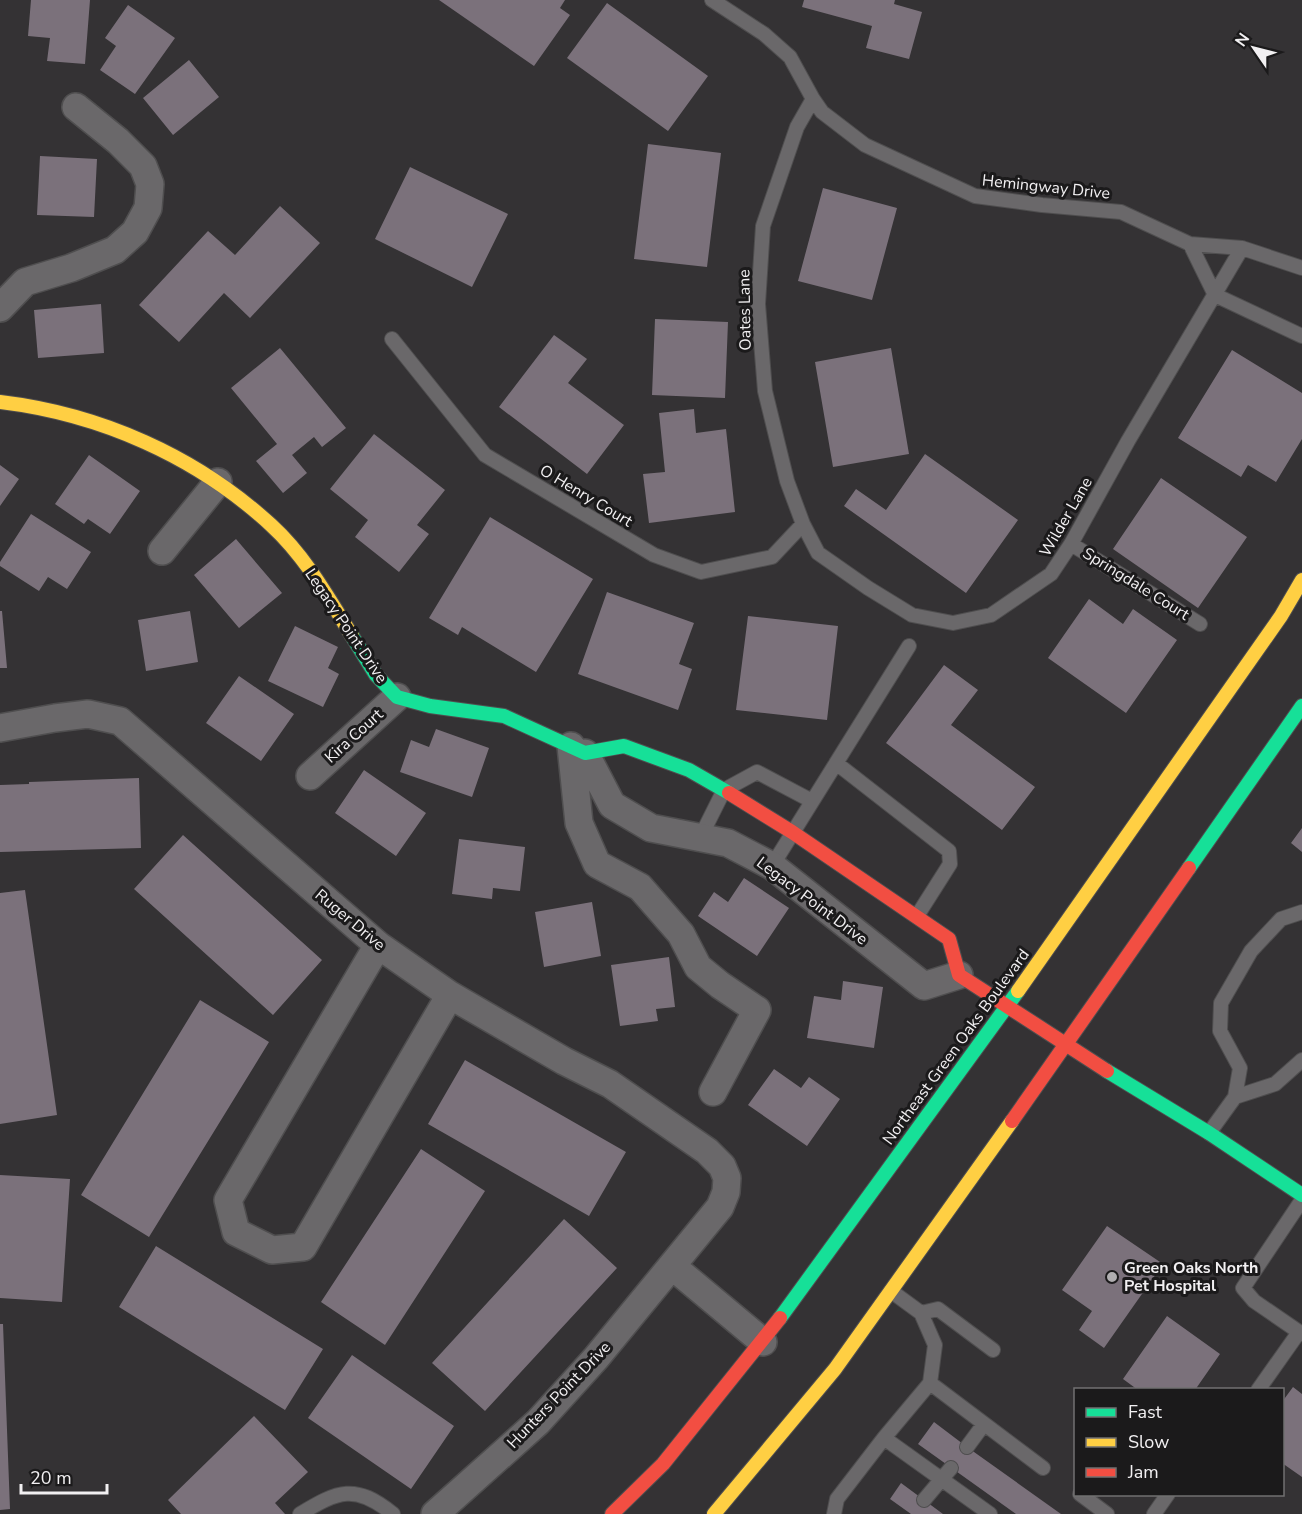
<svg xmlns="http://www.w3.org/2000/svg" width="1302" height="1514" font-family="'Nunito Sans',sans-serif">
<rect width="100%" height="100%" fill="#343234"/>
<path fill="#7b717b" d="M31,0h59l-5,64 -38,-3 3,-23 -22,-2z
M439,0h126l-5,8 10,7 -36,51z
M804,0h91l-1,4 28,8 -13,47 -43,-11 6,-22 -70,-19z
M607,3l101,73 -40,55 -101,-73z
M128,5l47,33 -40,56 -35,-24 16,-24 -11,-8z
M189,60l30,37 -46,38 -30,-37z
M648,144l73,9 -14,114 -73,-8z
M40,156l57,3 -3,58 -57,-2z
M410,167l98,47 -36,73 -97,-48z
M823,188l74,20 -25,92 -74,-19z
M280,206l40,37 -70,75 -26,-25 -45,49 -40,-37 69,-74 27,24z
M101,304l3,49 -66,5 -4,-48z
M655,319l73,3 -3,76 -73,-3z
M554,335l33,24 -19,24 56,42 -37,49 -88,-67z
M280,348l66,80 -24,19 -8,-10 -22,18 15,18 -24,20 -27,-32 21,-17 -46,-56z
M891,348l18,106 -76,13 -18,-105z
M1232,350l70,43v46l-26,43 -28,-17 -7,12 -63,-39z
M694,409l2,24 30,-4 9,83 -86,11 -6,-49 22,-2 -6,-59z
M374,434l71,56 -28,35 12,9 -30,38 -44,-35 13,-17 -38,-31z
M925,454l93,66 -52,73 -122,-87 12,-17 30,21z
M89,455l51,36 -30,43 -22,-15 -4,5 -29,-20z
M0,465l19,14 -19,27z
M1161,478l86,59 -49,71 -85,-59z
M31,514l60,38 -24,37 -19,-12 -9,14 -39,-25v-4z
M490,517l103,62 -57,93 -74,-45 -4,8 -29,-17z
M236,539l46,54 -43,35 -45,-53z
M607,592l87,31 -15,41 13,5 -14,41 -100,-36z
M1089,599l34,25 10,-15 44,31 -51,73 -78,-55z
M0,611h2l5,57h-7z
M190,611l8,51 -52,9 -8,-51z
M748,616l90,10 -11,94 -91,-10z
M295,626l43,21 -10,21 11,6 -16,33 -55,-26z
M944,665l34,25 -27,35 84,62 -33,43 -116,-87z
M239,676l55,38 -33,47 -55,-38z
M436,729l53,19 -17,49 -72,-25 11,-32 18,7z
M364,770l62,43 -30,43 -61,-43z
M139,778l2,70 -141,4v-67l29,-1v-2z
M1302,828v24l-11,-9z
M183,835l139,125 -49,55 -139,-126z
M459,839l66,8 -5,44 -27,-3 -1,11 -40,-5z
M744,878l45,30 -32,48 -59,-40 16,-24 14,10z
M25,890l32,225 -57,9v-231z
M592,902l9,54 -57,11 -9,-55z
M669,957l6,50 -19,2 2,12 -38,5 -9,-61z
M843,981l40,6 -9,61 -67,-10 7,-42 27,4z
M200,1000l69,42 -120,195 -68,-42z
M465,1060l161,92 -37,64 -161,-92z
M774,1069l27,19 8,-11 31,22 -33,47 -59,-41z
M421,1149l64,42 -100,154 -64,-43z
M0,1175l70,4 -8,123 -62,-4z
M564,1219l53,49 -132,143 -53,-48z
M1107,1226l56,38 -59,84 -25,-18 13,-19 -30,-21z
M156,1246l167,103 -38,61 -166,-103z
M1167,1316l53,38 -25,36h-57l-15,-11z
M0,1324h3l7,185 -10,1z
M352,1355l102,71 -43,63 -103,-71z
M1293,1387l9,7v83l-20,-14v-61z
M254,1416l54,56 -33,31 10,11h-104l-13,-14z
M934,1422l33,25 94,67h-45l-98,-70z
M901,1483l42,31h-32l-21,-15z"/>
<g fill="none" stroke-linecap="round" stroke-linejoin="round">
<g stroke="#4f4e4f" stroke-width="16">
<path id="lane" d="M712,0l52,34 26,23 23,42 9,13 43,33 110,51 67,9 79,7 69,32 52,4 60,20
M813,99l-16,28 -34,99 -5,78 7,87 22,90 16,43 15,29 50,35 44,27 41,8 38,-8 60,-41 20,-30 57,-103 114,-193
M1190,244l25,51 87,41
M392,339l93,116 169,100 47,17 71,-15 31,-33
M1071,544l129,80
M836,763l113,88 1,13 -33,52
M700,838l24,-48 33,-18 55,29
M772,866l137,-220
M1235,1097l40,-13 27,-24
M1209,1133l26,-36 5,-29 -20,-37 1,-28 30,-52 30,-32 21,-7
M1302,1200l-59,88 11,13 48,33
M891,1291l30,22 14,32 -5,38 -46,55 106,76
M921,1313l17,-4 55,41
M930,1383l113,85
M1258,1390l41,-58
M967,1447l17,-23
M1080,1494l27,20
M924,1500l27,-32
M300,1514c38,-23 55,-31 93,0
M834,1514l3,-15 47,-61
M1154,1514l14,-20"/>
</g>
<g stroke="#4f4e4f" stroke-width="30">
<path id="street" d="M0,308l25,-26 46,-14 44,-18 20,-18 13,-24 2,-24 -7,-18 -25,-25 -42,-34
M162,551l56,-69
M0,728l55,-10 33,-4 32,7 258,224 72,50 114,66 46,23 97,67 15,15 5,12 -1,14 -6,15 -124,151 -58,64 -103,92
M571,746l8,77 18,41 43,23 41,47 17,33 22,18 37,25 -44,82
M585,753l27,52 39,23 77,15 44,23 152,120 35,-11
M310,776l87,-79
M378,945l-150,255 8,32 36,18 31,-3 147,-252
M672,1266l91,76"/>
</g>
<g stroke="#4f4e4f" stroke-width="16">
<path id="fast" d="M352,636l24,39 21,22 33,9 74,10 81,37 39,-7 65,24 40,23
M1189,868l113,-162
M1107,1071l102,62 93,62
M780,1318l238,-327"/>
</g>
<g stroke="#4f4e4f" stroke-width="16">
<path id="slow" d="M0,402c100,12 196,54 271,123 34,31 57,72 81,111
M1018,991l263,-375 21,-36
M714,1514l121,-145 177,-248"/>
</g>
<g stroke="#4f4e4f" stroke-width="16">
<path id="jam" d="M729,793l63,39 157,107 10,36 148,96
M1012,1121l177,-253
M612,1514l51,-50 117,-146"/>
</g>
<use href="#lane" stroke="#6a686a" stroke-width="14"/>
<use href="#street" stroke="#6a686a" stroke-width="27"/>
<use href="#fast" stroke="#16e098" stroke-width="14"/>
<use href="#slow" stroke="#ffcf43" stroke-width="14"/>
<use href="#jam" stroke="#f24e42" stroke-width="14"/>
</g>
<circle fill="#b0aeb0" stroke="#1b1a1b" stroke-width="2" cx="1112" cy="1277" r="6"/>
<g text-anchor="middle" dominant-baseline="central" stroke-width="6" stroke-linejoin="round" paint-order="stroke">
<g font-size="16" fill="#f2f0f2" stroke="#1b1a1b">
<text transform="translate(1046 187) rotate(6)">Hemingway Drive</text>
<text transform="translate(745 310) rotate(-91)">Oates Lane</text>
<text transform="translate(586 496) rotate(31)">O Henry Court</text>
<text transform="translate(1066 517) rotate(-60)">Wilder Lane</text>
<text transform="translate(1136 584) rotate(32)">Springdale Court</text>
<text transform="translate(346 626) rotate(56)">Legacy Point Drive</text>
<text transform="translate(354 736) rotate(-42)">Kira Court</text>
<text transform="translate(812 901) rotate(37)">Legacy Point Drive</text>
<text transform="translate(350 920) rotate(40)">Ruger Drive</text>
<text transform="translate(956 1047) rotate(-54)">Northeast Green Oaks Boulevard</text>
<text transform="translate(559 1395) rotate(-46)">Hunters Point Drive</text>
</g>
<g font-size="16" font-weight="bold" fill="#f2f0f2" stroke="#1b1a1b" text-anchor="start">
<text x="1124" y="1268">Green Oaks North<tspan x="1124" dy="18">Pet Hospital</tspan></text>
</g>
</g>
<rect x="1074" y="1388" width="210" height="108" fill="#1b1a1b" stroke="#717071" stroke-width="1.5"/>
<rect x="1086" y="1408" width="30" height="9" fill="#16e098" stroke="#717071" stroke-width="1.5"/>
<text x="1128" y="1418" font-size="18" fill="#f2f0f2">Fast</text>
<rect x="1086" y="1438" width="30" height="9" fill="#ffcf43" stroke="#717071" stroke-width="1.5"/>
<text x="1128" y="1448" font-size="18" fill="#f2f0f2">Slow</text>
<rect x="1086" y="1468" width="30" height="9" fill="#f24e42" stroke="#717071" stroke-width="1.5"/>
<text x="1128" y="1478" font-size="18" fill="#f2f0f2">Jam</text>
<g transform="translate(1254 48) rotate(305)" stroke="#1b1a1b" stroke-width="4.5" paint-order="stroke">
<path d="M0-4.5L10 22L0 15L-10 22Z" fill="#f2f0f2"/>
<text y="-9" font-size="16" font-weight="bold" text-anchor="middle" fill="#f2f0f2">N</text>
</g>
<path d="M21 1484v9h86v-9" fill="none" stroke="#f2f0f2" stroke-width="3"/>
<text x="30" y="1484" font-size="18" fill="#f2f0f2" stroke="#1b1a1b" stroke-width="4.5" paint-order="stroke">20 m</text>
</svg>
